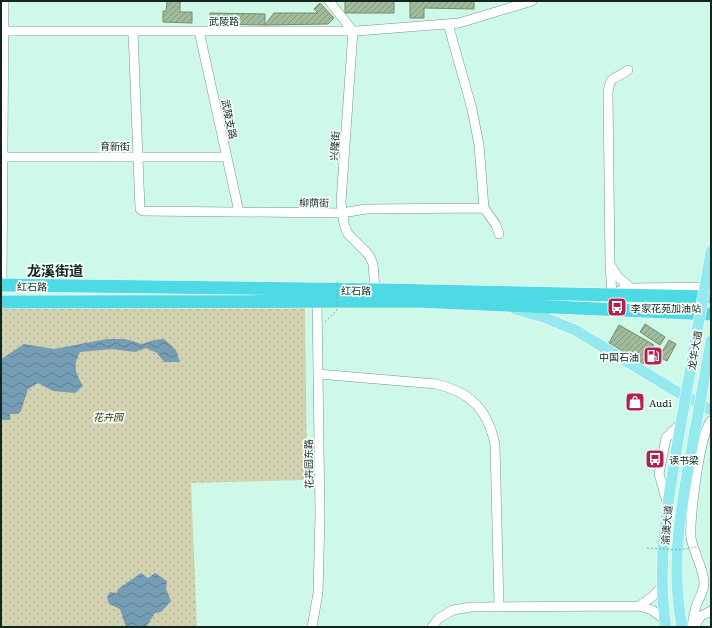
<svg xmlns="http://www.w3.org/2000/svg" width="712" height="628" font-family="Literata,'Noto Sans SC',serif">
<defs>
<pattern id="grass-dots" width="8" height="8" patternUnits="userSpaceOnUse"><rect width="8" height="8" fill="#d3d2b0"/><path d="M2 2h.1M6 6h.1" fill="none" stroke="#b4b497" stroke-width="1.8" stroke-linecap="round"/></pattern>
<pattern id="water-waves" width="16" height="10" patternUnits="userSpaceOnUse"><rect width="16" height="10" fill="#759db4"/><path d="M0 5q4-4 8 0t8 0" fill="none" stroke="#5f8092"/></pattern>
<pattern id="building-hatch" width="6" height="6" patternUnits="userSpaceOnUse"><rect width="6" height="6" fill="#a2bb9a"/><path d="M-1 1l2-2M0 6l6-6M5 7l2-2" fill="none" stroke="#83987d"/></pattern>
</defs>
<rect width="100%" height="100%" fill="#cef9e9"/>
<path fill="url(#grass-dots)" d="M305,307l2,173 -116,3 6,144h-196v-319z"/>
<path fill="url(#water-waves)" d="M107,339h18l17,5 12,-4 10,-1 12,11 4,12h-16l-7,-9 -11,-5 -11,4 -23,-3 -32,3c-8,15 -4,21 3,34l-8,7 -22,-2 -15,-8 -10,6 -7,22 -3,3h-8v6h-8l-1,2v-63l23,-15 30,5z
M141,573l7,5 7,-5 12,8 -1,8 5,12 -10,11 -6,1 -9,14h-20l-6,-18 -11,-5 -2,-7 3,-5 7,1 1,-4z"/>
<path fill="url(#building-hatch)" stroke="#748a6d" d="M163,1h22l-5,1v10h12v11l-29,-1v-11h3l1,-9z
M345,1h49v12h-49z
M410,1h64v8l-50,-1v10h-14z
M320,3l14,15 -6,6 -63,1 9,-12h44l-4,-4z
M210,13l55,1v11l-55,-1z
M645,324l20,13 -5,8 -20,-13z
M619,325l35,20 -11,19 -34,-21z
M669,340l7,4 -9,17 -8,-4z"/>
<g fill="none" stroke-linecap="round" stroke-linejoin="round">
<g stroke="#70998a" stroke-width="10">
<path id="minor" d="M329,1l24,30 -12,171 3,22 4,10 21,21 4,9 2,26
M448,24l24,85 7,36 5,63 12,17 3,9
M1,31h356l102,-8 73,-22
M133,31l7,178 3,2 199,2 24,-4 118,-1
M199,31l40,181
M628,70c-12,10 -17,3 -20,22l2,172 2,31 11,-6 8,-1
M4,157h223
M611,266l7,11 13,11 80,-1
M2,285l2,-284
M318,374l118,10c34,8 52,25 59,61l4,161
M667,502l-8,-28 7,-36 15,-15
M639,606l14,-10 9,-10
M312,627l6,-34 2,-77 -3,-215
M432,627l7,-9 14,-8 18,-3 168,-1 13,4 13,10 -1,4
M692,627c1,-7 2,-14 4,-21 3,-8 8,-15 8,-23 -1,-17 -10,-29 -13,-45 -2,-16 9,-107 20,-117
M694,627l7,-11 10,-5"/>
</g>
<g stroke="#fff" stroke-width="12">
<path id="major" d="M515,309l28,8 32,13 99,60 37,20
M666,627c-11,-68 4,-137 15,-204
M682,627c-13,-68 1,-130 13,-196"/>
</g>
<g stroke="#fff" stroke-width="14">
<path id="highway" d="M1,285l384,5 326,7
M1,302l414,-1 296,13"/>
</g>
<use href="#minor" stroke="#fff" stroke-width="9"/>
<use href="#major" stroke="#94e9ef" stroke-width="11"/>
<use href="#highway" stroke="#4ddae5" stroke-width="13"/>
<g stroke="#fff" stroke-width="12" stroke-linecap="butt">
<path id="major-bridge" d="M681,423l30,-171
M695,431l16,-90"/>
</g>
<path stroke="#89ab9e" stroke-width="1" stroke-dasharray="2 2" stroke-linecap="butt" d="M325,322l12,-12v-28
M647,548l32,2 18,-3"/>
<use href="#major-bridge" stroke="#94e9ef" stroke-width="11"/>
</g>
<defs>
<g id="bus-square" transform="scale(1)"><rect x="-9" y="-9" width="18" height="18" rx="4" fill="#b3224e" stroke="#f5fefa"/><path d="M-5-6H5V4H4V6H2V4H-2V6H-4V4H-5ZM-3.5-4V0h7V-4ZM-3.5 1.2v1.5H-2V1.2ZM2 1.2v1.5H3.5V1.2Z" fill="#fff"/></g>
<g id="fuel-square" transform="scale(1)"><rect x="-9" y="-9" width="18" height="18" rx="4" fill="#b3224e" stroke="#f5fefa"/><path d="M-5.5-6h7V0h2V4h1.3V-2.5L3-4.5l.8-.8L6-3V5H2.5V1h-1V6h-7ZM-4.2-4.7v3.2H.2V-4.7Z" fill="#fff"/></g>
<g id="shop-square" transform="scale(1)"><rect x="-9" y="-9" width="18" height="18" rx="4" fill="#b3224e" stroke="#f5fefa"/><path d="M-5-2.5h2.3a2.7 3.5 0 0 1 5.4 0H5L5.5 6h-11ZM-1.5-2.5h3a1.5 2.3 0 0 0-3 0Z" fill="#fff"/></g>
</defs>
<g fill-rule="evenodd">
<use href="#bus-square" x="617" y="307"/>
<use href="#fuel-square" x="653" y="356"/>
<use href="#shop-square" x="635" y="402"/>
<use href="#bus-square" x="655" y="459"/>
</g>
<g text-anchor="middle" dominant-baseline="central" stroke-width="3.5" stroke-linejoin="round" paint-order="stroke">
<g font-size="10" fill="#14251f" stroke="#f5fefa">
<text x="224" y="20">武陵路</text>
<text transform="translate(230 119) rotate(78)">武陵支路</text>
<text x="115" y="145">育新街</text>
<text transform="translate(334 146) rotate(-86)">兴隆街</text>
<text transform="translate(314 202) rotate(1)">柳荫街</text>
<text transform="translate(32 286) rotate(1)">红石路</text>
<text transform="translate(356 290) rotate(1)">红石路</text>
<text transform="translate(694 350) rotate(-80)">龙华大道</text>
<text transform="translate(308 464) rotate(-91)">花卉园东路</text>
<text transform="translate(666 525) rotate(-85)">渝澳大道</text>
</g>
<g font-size="10" fill="#14251f" stroke="#f5fefa" text-anchor="start">
<text x="631" y="307">李家花苑加油站</text>
<text x="639" y="356" text-anchor="end">中国石油</text>
<text x="649" y="402">Audi</text>
<text x="669" y="459">读书梁</text>
</g>
<g font-size="10" font-style="italic" fill="#373400" stroke="#f5fefa">
<text x="108" y="416">花卉园</text>
</g>
<g font-size="14" font-weight="bold" fill="#14251f" stroke="#f5fefa">
<text x="55" y="270">龙溪街道</text>
</g>
</g>
<rect width="712" height="628" fill="none" stroke="#14251f" stroke-width="4"/>
</svg>
